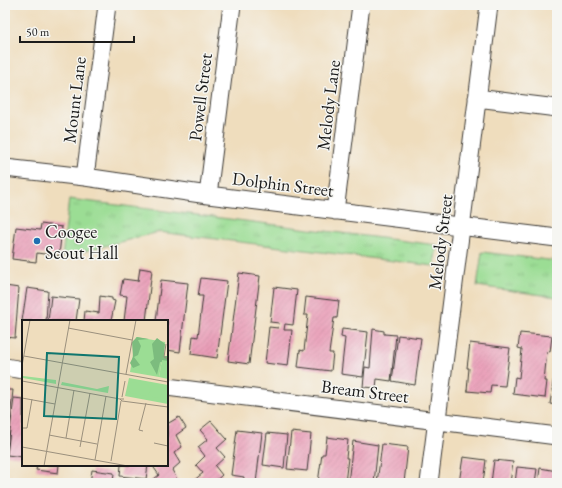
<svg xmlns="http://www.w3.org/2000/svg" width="562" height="488" font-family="'EB Garamond',serif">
<defs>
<pattern id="grass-tufts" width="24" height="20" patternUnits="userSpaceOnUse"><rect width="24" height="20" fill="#9bdd94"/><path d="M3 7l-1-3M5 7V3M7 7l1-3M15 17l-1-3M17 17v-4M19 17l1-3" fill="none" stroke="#85bd7f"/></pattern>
<pattern id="building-hatch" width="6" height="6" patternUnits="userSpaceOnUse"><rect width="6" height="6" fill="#e99ab5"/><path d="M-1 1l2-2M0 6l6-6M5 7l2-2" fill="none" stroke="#c7849b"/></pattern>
</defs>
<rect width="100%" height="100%" fill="#f6f6f2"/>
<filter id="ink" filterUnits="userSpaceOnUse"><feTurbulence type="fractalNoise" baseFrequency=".025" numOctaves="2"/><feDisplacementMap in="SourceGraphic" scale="8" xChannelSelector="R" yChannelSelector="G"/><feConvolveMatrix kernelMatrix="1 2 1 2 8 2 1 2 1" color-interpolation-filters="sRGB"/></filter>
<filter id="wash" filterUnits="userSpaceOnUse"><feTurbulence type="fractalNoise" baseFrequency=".012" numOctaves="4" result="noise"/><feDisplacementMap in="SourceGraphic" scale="16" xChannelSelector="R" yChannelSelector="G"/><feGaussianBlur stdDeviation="0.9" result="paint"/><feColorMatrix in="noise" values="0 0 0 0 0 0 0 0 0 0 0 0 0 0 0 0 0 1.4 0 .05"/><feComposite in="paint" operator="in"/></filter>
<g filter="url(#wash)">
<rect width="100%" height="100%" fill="#efddbd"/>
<path fill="url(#grass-tufts)" stroke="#5c7c58" d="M69,199l368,46 -3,21 -275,-34 -97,25z
M482,252l75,9v36l-80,-11z"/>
<g id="blocks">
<path fill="url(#building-hatch)" d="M41,224l21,3 -3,29 -22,-3 -1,9 -24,-3 4,-32 24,3z
M140,268l12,2 -6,51h-22l3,-25 -7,-1 3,-16 15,2z
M239,273l21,3 -11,88 -21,-3z
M201,278l26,3 -10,77 -26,-4 2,-18 5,1 5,-41h-5z
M161,280l27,3 -8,69 -13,-2v-29h-11z
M5,286l14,2 -4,50 -10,-1z
M274,287l23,3 -4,35 -8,-1 -1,6h8l-4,36 -23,-3 4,-36 9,1 1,-5 -9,-1z
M27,288l21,3 -2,30h-24z
M51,296l28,3 -3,22h-28z
M100,296l12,2v2l3,1 -4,20h-27l1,-10 14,2z
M306,297l33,4 -2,17h-3l-5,35h4l-2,18 -33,-4 2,-17 4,1 4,-36h-4z
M342,329l26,3 -5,45 -22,-3 4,-36 -4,-1z
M373,329l11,2v3l12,1 -5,46 -14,-2 -1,9 -13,-1 2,-20 5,1z
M520,333l32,3 -2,16 -3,-1 -3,30h3l-2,17 -32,-4 2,-17 4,1 3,-29 -4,-1z
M398,335l23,3 -6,47 -23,-4z
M470,343l40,5 -5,38 -14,-1 -1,8 -23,-2 2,-23h-2z
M556,362h1v43l-7,-1z
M5,390h8l-6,58 -2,-1z
M14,398l9,1v58l-16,-2z
M179,417l7,11 -10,7 6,12 -8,6 6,10 -8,7 6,11 -4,2h-23l-1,-1 9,-7 -7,-10h15v-41z
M211,421l16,18 -10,9 8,9 -10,9 7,9 -9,8h-18l-2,-2 10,-8 -7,-8 9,-9 -7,-9 10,-8 -8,-9z
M237,430l25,3 -6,50h-13l1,-6 -13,-2z
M291,432l20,2 -4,37 -20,-2z
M267,433l20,2 -3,33 -21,-3z
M327,437l21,3 -2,18h2l-3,25h-27l4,-29h3z
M353,441l25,4 -4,38h-26z
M382,444l26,3 -4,36h-27z
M463,457l23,3 -3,23h-24z
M494,460l19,2 -3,21h-19z
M37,465h22l-1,8 -22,-3z
M121,465h27l-2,14 -26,-3z
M517,467l20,2 -2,14h-20z
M540,468l17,3v12h-19z
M92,470l22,3 -1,10h-23z"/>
</g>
</g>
<g filter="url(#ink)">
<use href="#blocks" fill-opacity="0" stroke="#3c3934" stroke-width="1"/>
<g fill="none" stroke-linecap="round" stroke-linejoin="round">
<g stroke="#3c3934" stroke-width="19">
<path id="street" d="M477,98l80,10
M5,168l80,9 123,18 349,43
M85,177l22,-172
M208,195l24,-190
M335,211l26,-206
M5,367l18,3
M167,387l390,49
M429,483l60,-478"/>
</g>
<use href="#street" stroke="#fff" stroke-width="17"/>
</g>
</g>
<circle fill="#1f6fb2" stroke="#f6f6f2" stroke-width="1.5" cx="37" cy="241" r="4"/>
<g text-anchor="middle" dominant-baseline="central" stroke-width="3" stroke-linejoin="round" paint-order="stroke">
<g font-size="18" fill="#1c1c1c" stroke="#f6f6f2">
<text transform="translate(200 97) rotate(-83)">Powell Street</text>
<text transform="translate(74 100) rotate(-83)">Mount Lane</text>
<text transform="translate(328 105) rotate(-83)">Melody Lane</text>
<text transform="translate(283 184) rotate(7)">Dolphin Street</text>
<text transform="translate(440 242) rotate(-83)">Melody Street</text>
<text transform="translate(365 391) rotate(7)">Bream Street</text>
</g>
<g font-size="18" fill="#1c1c1c" stroke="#f6f6f2" text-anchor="start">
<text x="45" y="231">Coogee<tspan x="45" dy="21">Scout Hall</tspan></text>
</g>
</g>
<g transform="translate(22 320)">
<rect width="146" height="146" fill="#efddbd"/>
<path d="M114,17l29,5 -6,35 -29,-5zM1,56l33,4v4l-33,-6zM107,58l39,7v19l-43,-8zM40,62l35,7 12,-3 -1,7 -47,-8z" fill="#9bdd94"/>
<path d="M115,17l12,2 -11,1 3,6 -3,9 -4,2 6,8 -7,3 -3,-5 3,-6 -1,-15zM135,18l8,6 -1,12h4v7l-8,-1 -3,13 -7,-13 4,-3 -2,-15z" fill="#7cbc7e"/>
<path d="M140,40l6,1v18l-9,-2zM106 68a6 6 0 1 1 12 0a6 6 0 1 1-12 0ZM116 70a6 6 0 1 1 12 0a6 6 0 1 1-12 0ZM128 72a6 6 0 1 1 12 0a6 6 0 1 1-12 0Z" fill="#9bdd94"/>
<path fill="none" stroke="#9b907d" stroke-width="1" d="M46,8l64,12M144,24l-2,13 4,2M2,36l144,26M0,46l8,-46M104,54l10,-54M0,61l98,18M100,77l3,-16M0,78l33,6M102,79h-4l2,2 46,6M0,108h5l5,-29M121,111l-4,-1 7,-27M27,115l48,9M44,118l8,-48M132,123l14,3M0,127l106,19M58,127l10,-54M73,140l11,-64M89,141l10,-60M22,146l26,-146"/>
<path fill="#0f766e" fill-opacity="0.15" stroke="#0f766e" stroke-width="2" d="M25,33l72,4 -3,62 -72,-3z"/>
<rect width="146" height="146" fill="none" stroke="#1c1c1c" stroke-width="2"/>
</g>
<rect width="562" height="488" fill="none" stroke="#f6f6f2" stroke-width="20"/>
<path d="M20 36v6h114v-6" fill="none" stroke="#1c1c1c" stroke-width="2"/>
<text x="26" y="36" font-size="12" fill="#1c1c1c" stroke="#f6f6f2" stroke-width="3" paint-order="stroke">50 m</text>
</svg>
